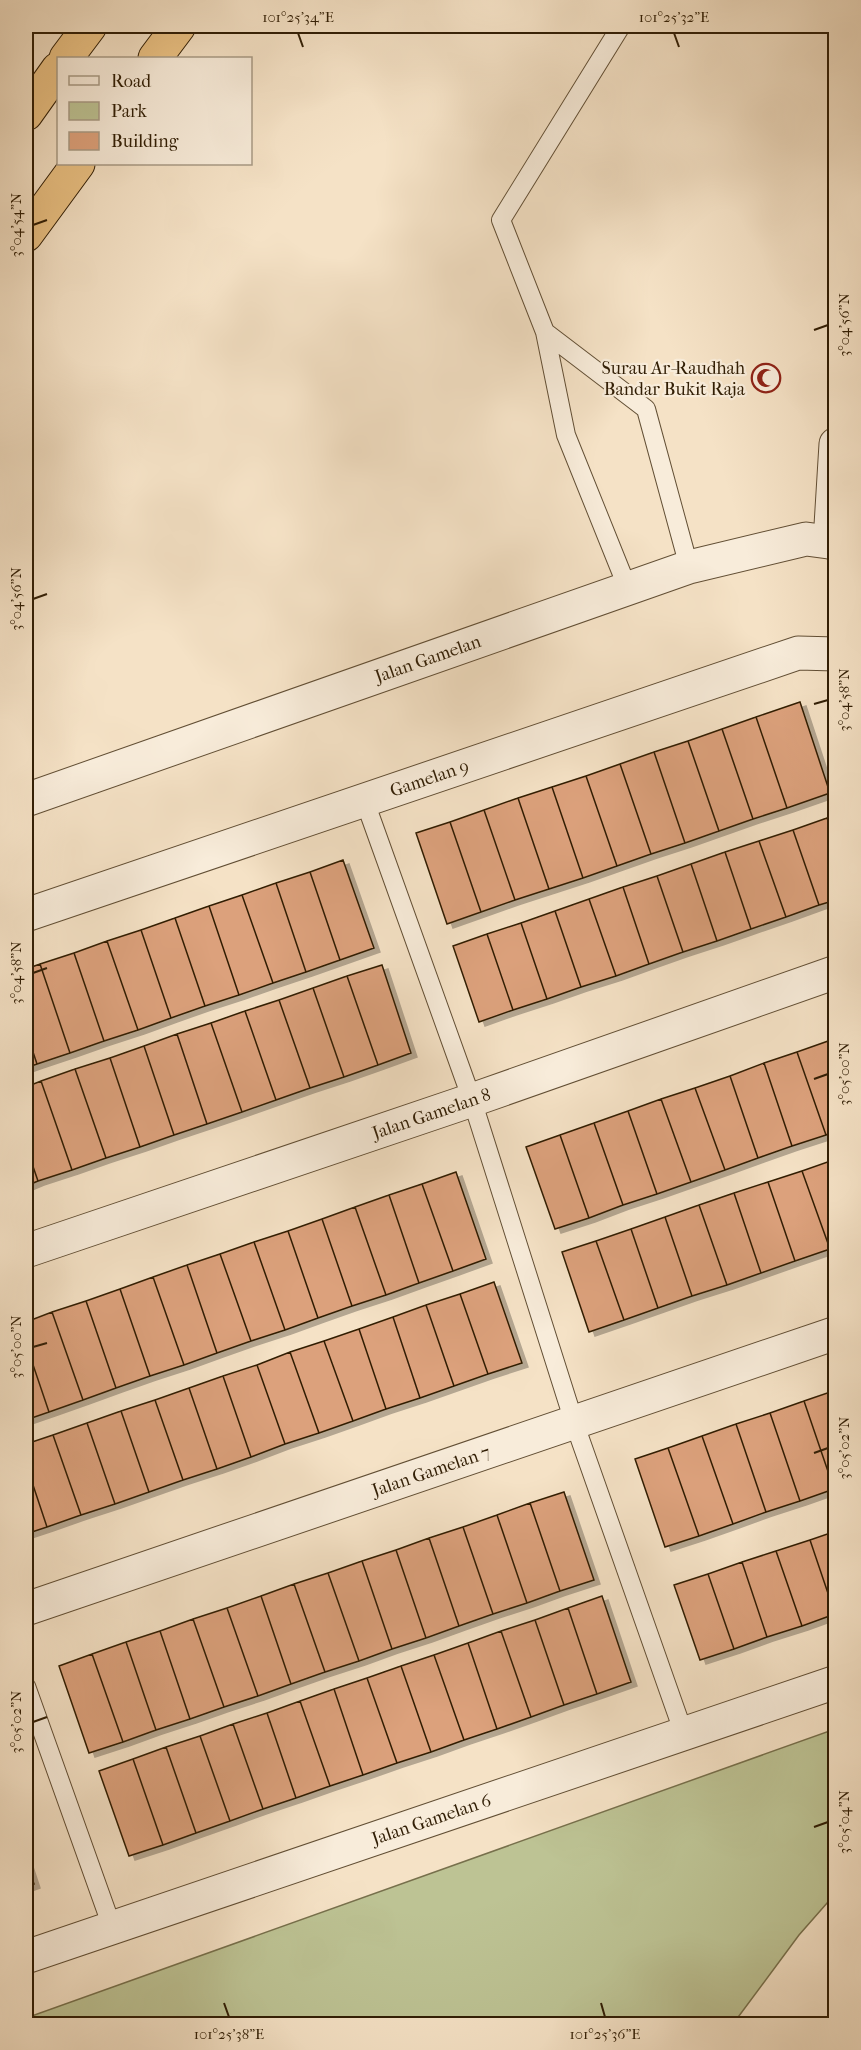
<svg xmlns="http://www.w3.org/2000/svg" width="861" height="2050" font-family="'IM FELL French Canon',serif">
<defs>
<filter id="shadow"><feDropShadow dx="6" dy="4" stdDeviation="0" flood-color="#0004"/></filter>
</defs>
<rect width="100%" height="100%" fill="#f5e2c6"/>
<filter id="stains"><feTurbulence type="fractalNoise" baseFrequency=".00333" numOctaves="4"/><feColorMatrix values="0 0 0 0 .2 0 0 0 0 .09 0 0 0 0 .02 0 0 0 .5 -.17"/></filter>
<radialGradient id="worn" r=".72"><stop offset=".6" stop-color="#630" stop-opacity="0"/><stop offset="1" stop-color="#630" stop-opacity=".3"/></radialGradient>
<path fill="#bdc394" stroke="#77704c" stroke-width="1.5" d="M835,1729v165l-36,41 -66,89h-707v-6z"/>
<path fill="#dca17b" stroke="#311e05" stroke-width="1.5" filter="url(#shadow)" d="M800,702l30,91 -43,15 -31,-91z
M756,717l31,91 -34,11 -31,-90z
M722,729l31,90 -34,12 -31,-90z
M688,741l31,90 -34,12 -31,-91z
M654,752l31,91 -34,11 -31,-90z
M620,764l31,90 -34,12 -31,-90z
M586,776l31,90 -34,12 -31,-91z
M552,787l31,91 -34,11 -31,-91z
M518,798l31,91 -34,11 -31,-90z
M484,810l31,90 -34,12 -31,-90z
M836,815v27l-9,-24z
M827,818l9,24v58l-17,5 -26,-75z
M450,822l31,90 -34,12 -31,-91z
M793,830l26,75 -33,12 -27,-76z
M759,841l27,76 -35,12 -26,-77z
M725,852l26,77 -34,12 -26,-77z
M343,860l31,88 -34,12 -30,-88z
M691,864l26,77 -34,11 -26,-76z
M310,872l30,88 -34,12 -30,-89z
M657,876l26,76 -34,12 -26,-77z
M276,883l30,89 -33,11 -31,-88z
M623,887l26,77 -33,12 -27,-77z
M242,895l31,88 -34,12 -30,-89z
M589,899l27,77 -35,11 -26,-76z
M209,906l30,89 -34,11 -30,-88z
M555,911l26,76 -34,12 -26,-76z
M175,918l30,88 -34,12 -30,-88z
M521,923l26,76 -34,11 -26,-76z
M141,930l30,88 -33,12 -31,-89z
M487,934l26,76 -34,12 -26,-76z
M107,941l31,89 -34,11 -30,-88z
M74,953l30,88 -34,12 -30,-89z
M40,964l30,89 -33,11 -11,-33v-62z
M382,965l29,88 -33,12 -31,-89z
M347,976l31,89 -34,12 -31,-89z
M313,988l31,89 -34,11 -31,-88z
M279,1000l31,88 -34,12 -31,-89z
M245,1011l31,89 -34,12 -31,-89z
M211,1023l31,89 -35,12 -30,-90z
M26,1031l11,33 -11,4z
M177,1034l30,90 -33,11 -30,-89z
M831,1040l5,12v79l-10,4 -29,-83z
M144,1046l30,89 -34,12 -30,-89z
M797,1052l29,83 -34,11 -28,-83z
M110,1058l30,89 -34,11 -31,-89z
M764,1063l28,83 -34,12 -28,-82z
M75,1069l31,89 -34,12 -31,-89z
M730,1076l28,82 -33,12 -30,-82z
M41,1081l31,89 -34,11 -12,-35v-59z
M695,1088l30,82 -34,12 -30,-83z
M661,1099l30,83 -34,12 -29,-83z
M628,1111l29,83 -34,11 -29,-82z
M594,1123l29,82 -34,13 -29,-83z
M560,1135l29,83 -34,11 -29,-82z
M26,1146l12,35 -12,5z
M836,1159v88l-6,2 -28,-78z
M802,1171l28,78 -35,12 -27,-79z
M456,1172l30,87 -33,12 -31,-87z
M768,1182l27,79 -34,12 -27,-80z
M422,1184l31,87 -34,12 -30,-88z
M734,1193l27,80 -34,12 -28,-80z
M389,1195l30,88 -33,12 -31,-88z
M699,1205l28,80 -35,11 -27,-79z
M355,1207l31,88 -34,11 -30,-87z
M665,1217l27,79 -34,12 -27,-79z
M322,1219l30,87 -34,12 -30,-87z
M631,1229l27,79 -34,12 -28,-79z
M288,1231l30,87 -33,12 -31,-88z
M596,1241l28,79 -35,12 -27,-80z
M254,1242l31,88 -34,11 -31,-87z
M220,1254l31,87 -34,12 -30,-88z
M187,1265l30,88 -33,12 -31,-88z
M153,1277l31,88 -34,11 -30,-87z
M494,1282l28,81 -34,11 -28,-80z
M120,1289l30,87 -34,12 -30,-87z
M460,1294l28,80 -34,12 -28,-81z
M86,1301l30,87 -33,12 -31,-88z
M426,1305l28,81 -34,12 -27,-81z
M52,1312l31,88 -34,12 -23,-68v-22z
M393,1317l27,81 -34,11 -27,-80z
M359,1329l27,80 -33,12 -29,-80z
M324,1341l29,80 -34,12 -29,-81z
M26,1344l23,68 -23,8z
M290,1352l29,81 -34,11 -28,-79z
M257,1365l28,79 -34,13 -28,-81z
M223,1376l28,81 -34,12 -28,-81z
M189,1388l28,81 -34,11 -28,-80z
M836,1390v98l-2,1 -30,-88z
M155,1400l28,80 -34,12 -28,-81z
M804,1401l30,88 -34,12 -30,-88z
M121,1411l28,81 -34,12 -28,-81z
M770,1413l30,88 -34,11 -30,-88z
M87,1423l28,81 -34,11 -28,-80z
M736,1424l30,88 -33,12 -31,-88z
M53,1435l28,80 -34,12 -21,-63v-20z
M702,1436l31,88 -34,12 -31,-88z
M668,1448l31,88 -34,11 -30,-88z
M26,1464l21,63 -21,7z
M564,1492l30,88 -34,11 -30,-88z
M530,1503l30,88 -33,12 -30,-88z
M497,1515l30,88 -34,11 -30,-87z
M463,1527l30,87 -34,12 -30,-88z
M836,1531v83h-1l-25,-74z
M429,1538l30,88 -33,12 -30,-88z
M810,1540l25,74 -33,12 -26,-75z
M396,1550l30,88 -34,11 -30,-88z
M776,1551l26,75 -35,11 -25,-75z
M362,1561l30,88 -33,12 -31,-88z
M742,1562l25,75 -33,12 -26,-75z
M328,1573l31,88 -34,11 -31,-88z
M708,1574l26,75 -34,11 -26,-75z
M294,1584l31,88 -34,12 -30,-88z
M261,1596l30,88 -33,12 -31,-88z
M602,1596l29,86 -34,12 -29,-86z
M227,1608l31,88 -34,11 -31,-88z
M568,1608l29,86 -33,11 -29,-85z
M193,1619l31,88 -34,12 -30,-88z
M535,1620l29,85 -33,12 -30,-86z
M160,1631l30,88 -34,11 -30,-88z
M501,1631l30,86 -34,12 -29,-86z
M126,1642l30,88 -33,12 -31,-88z
M468,1643l29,86 -33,11 -30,-85z
M92,1654l31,88 -34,11 -30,-87z
M434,1655l30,85 -33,12 -30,-86z
M401,1666l30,86 -34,11 -30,-85z
M367,1678l30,85 -34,12 -29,-86z
M334,1689l29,86 -33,11 -30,-85z
M300,1701l30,85 -34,12 -29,-85z
M267,1713l29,85 -33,11 -30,-85z
M233,1724l30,85 -33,12 -30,-85z
M200,1736l30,85 -34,12 -30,-86z
M166,1747l30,86 -33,12 -30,-86z
M133,1759l30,86 -34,11 -30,-85z
M26,1860l8,24 -8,3z"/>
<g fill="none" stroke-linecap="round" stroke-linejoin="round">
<g stroke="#624f35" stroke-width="20">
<path id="service" d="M621,26l-120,194 44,112 21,103 62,154
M545,332l101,77 43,158
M364,799l108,301 102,322 110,312
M26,1686l86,241"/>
</g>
<g stroke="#624f35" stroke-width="35">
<g id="minor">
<path d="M830,542l6,-98"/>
<path id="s1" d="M26,800l663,-233 117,-28 30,4"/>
<path id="s2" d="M26,915l772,-262 38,1"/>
<path id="s3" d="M26,1251l446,-151 364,-128"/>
<path id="s4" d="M26,1609l810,-276"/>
<path id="s5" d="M26,1957l810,-275"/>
</g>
</g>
<g stroke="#311e05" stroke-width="35">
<path id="motorway" d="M66,58l24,-32
M155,58l24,-32
M26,114l32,-45
M26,235l52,-71"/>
</g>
<use href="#service" stroke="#f8ecda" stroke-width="18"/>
<use href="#minor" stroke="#f8ecda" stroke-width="33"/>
<use href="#motorway" stroke="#eac183" stroke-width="33"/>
</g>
<path fill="none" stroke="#311e05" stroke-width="2" d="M298,33l5,14M674,33l5,14M33,225l14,-5M814,330l14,-5M33,599l14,-5M814,704l14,-4M33,973l14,-5M814,1079l14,-5M33,1347l14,-4M814,1453l14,-5M33,1722l14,-5M814,1827l14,-5M224,2003l5,14M601,2003l4,14"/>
<defs>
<g id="mosque-ring" transform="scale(1.5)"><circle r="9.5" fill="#f8ecda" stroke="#8f2418" stroke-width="1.5"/><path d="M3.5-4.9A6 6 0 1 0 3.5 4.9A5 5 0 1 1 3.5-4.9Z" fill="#8f2418"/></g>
</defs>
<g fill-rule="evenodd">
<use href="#mosque-ring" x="766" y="378"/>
</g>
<g text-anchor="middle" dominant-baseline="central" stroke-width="4.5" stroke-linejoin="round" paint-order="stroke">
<g font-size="18" fill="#311e05" stroke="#f8ecda" text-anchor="end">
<text x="745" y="368">Surau Ar-Raudhah<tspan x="745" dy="21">Bandar Bukit Raja</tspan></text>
</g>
<g font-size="18" fill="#311e05" stroke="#f8ecda">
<text stroke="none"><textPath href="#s1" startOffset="426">Jalan Gamelan</textPath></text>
<text stroke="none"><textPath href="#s2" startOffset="426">Gamelan 9</textPath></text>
<text stroke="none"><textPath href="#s3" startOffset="428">Jalan Gamelan 8</textPath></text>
<text stroke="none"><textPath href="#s4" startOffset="428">Jalan Gamelan 7</textPath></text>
<text stroke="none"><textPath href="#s5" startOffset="428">Jalan Gamelan 6</textPath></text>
</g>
</g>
<rect width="861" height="2050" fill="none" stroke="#f5e2c6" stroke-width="66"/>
<rect x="57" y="57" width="195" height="108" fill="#f8ecda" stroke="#a89a85" stroke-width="1.5"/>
<rect x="69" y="76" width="30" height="9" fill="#f8ecda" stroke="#a89a85" stroke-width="1.5"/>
<text x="111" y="87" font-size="18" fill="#311e05">Road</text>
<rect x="69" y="102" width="30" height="18" fill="#bdc394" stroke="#a89a85" stroke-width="1.5"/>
<text x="111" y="117" font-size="18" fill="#311e05">Park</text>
<rect x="69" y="132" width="30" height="18" fill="#dca17b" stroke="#a89a85" stroke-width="1.5"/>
<text x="111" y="147" font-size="18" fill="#311e05">Building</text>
<rect x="33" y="33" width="795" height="1984" fill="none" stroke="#311e05" stroke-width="2"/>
<g font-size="15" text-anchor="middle" fill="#311e05">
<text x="298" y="22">101°25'34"E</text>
<text x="674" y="22">101°25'32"E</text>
<text transform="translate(16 225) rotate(-90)" y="5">3°04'54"N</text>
<text transform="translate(844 325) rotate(-90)" y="5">3°04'56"N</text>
<text transform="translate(16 599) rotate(-90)" y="5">3°04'56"N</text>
<text transform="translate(844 700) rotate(-90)" y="5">3°04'58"N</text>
<text transform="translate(16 973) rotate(-90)" y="5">3°04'58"N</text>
<text transform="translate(844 1074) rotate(-90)" y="5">3°05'00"N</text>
<text transform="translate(16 1347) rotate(-90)" y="5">3°05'00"N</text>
<text transform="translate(844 1448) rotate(-90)" y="5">3°05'02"N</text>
<text transform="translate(16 1722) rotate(-90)" y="5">3°05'02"N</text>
<text transform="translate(844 1822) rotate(-90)" y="5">3°05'04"N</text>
<text x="229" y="2039">101°25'38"E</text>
<text x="605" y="2039">101°25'36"E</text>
</g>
<rect width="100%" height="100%" filter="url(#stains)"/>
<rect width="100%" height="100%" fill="url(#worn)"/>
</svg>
